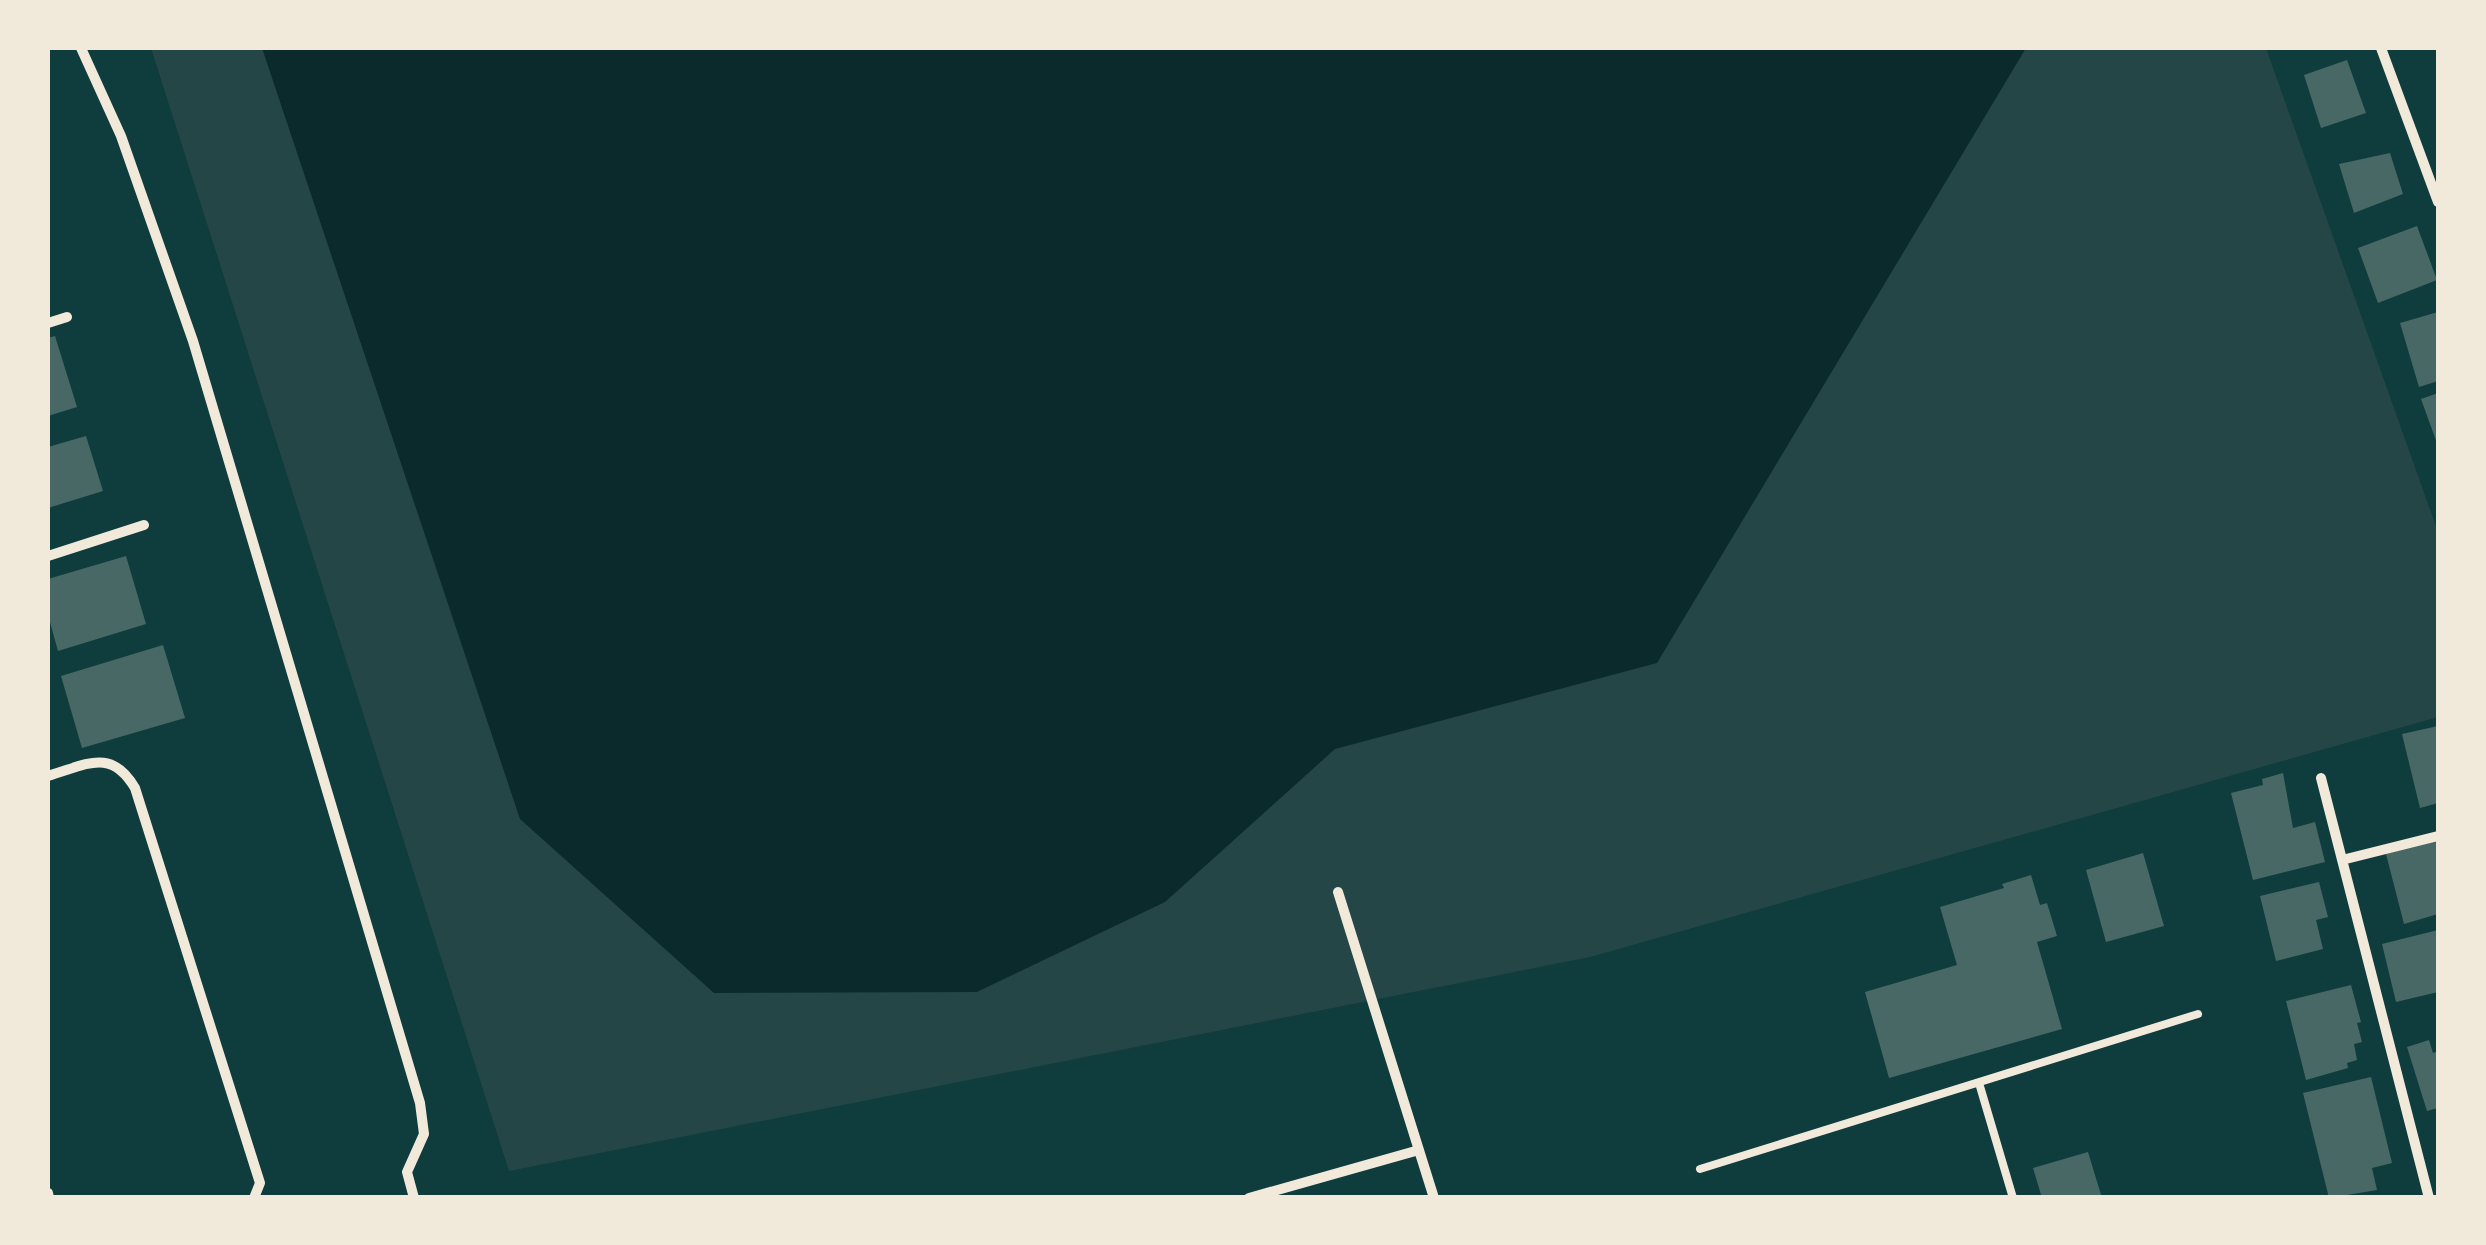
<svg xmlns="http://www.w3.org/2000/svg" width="2486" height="1245" font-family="'IBM Plex Serif',serif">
<rect width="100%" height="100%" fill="#0f3d3e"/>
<path fill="#244646" d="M151,48h2115l172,484v185l-848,240 -1081,214z"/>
<path fill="#0a2a2b" d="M262,48h1764l-369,615 -322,86 -170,153 -188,90 -263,1 -194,-174z"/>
<path fill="#486865" d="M2347,60l19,53 -45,15 -17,-53z
M2390,153l13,41 -49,19 -15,-49z
M2417,226l20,54 -59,23 -20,-55z
M2438,312v69l-19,6 -19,-64z
M55,336l22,71 -29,9v-78z
M2438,393v53l-17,-47z
M86,436l17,55 -55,17v-61z
M126,556l20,68 -88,27 -10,-36v-36z
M163,645l22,73 -103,30 -21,-72z
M2438,726v77l-18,5 -18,-74z
M2283,773l10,55 22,-6 10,40 -72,18 -22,-87 32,-8 -1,-6z
M2438,839v75l-34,10 -18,-70z
M2143,853l21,73 -58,16 -20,-72z
M2031,875l9,30 7,-2 10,33 -20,6 25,87 -173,49 -24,-86 92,-27 -17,-58 64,-19 -2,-4z
M2319,882l9,35 -12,3 7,29 -47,12 -16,-65z
M2438,930v62l-42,10 -14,-58z
M2351,985l10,37 -4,1 5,19 -8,2 3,16 -10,3 1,5 -42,12 -20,-79z
M2429,1040l4,13 5,-2v57l-11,3 -20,-64z
M2371,1077l21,86 -20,5 5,22 -48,8 -26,-105z
M2088,1152l14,46h-60l-9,-30z"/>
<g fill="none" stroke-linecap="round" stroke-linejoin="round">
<path stroke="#f1e9da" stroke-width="8" d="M1979,1083l34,115
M1700,1169l498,-155"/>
<path stroke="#f1e9da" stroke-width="10" d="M81,48l40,88 72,205 227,762 4,31 -17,38 7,26
M2381,48l57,154
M48,323l19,-6
M48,556l96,-31
M48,776c38,-11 63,-29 87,12l125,395 -6,15
M2321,778l108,420
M2342,860l96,-24
M1338,892l96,306
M48,1193l1,5
M1249,1198l170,-48"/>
</g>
<rect width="2486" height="1245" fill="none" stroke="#f1e9da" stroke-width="100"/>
</svg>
